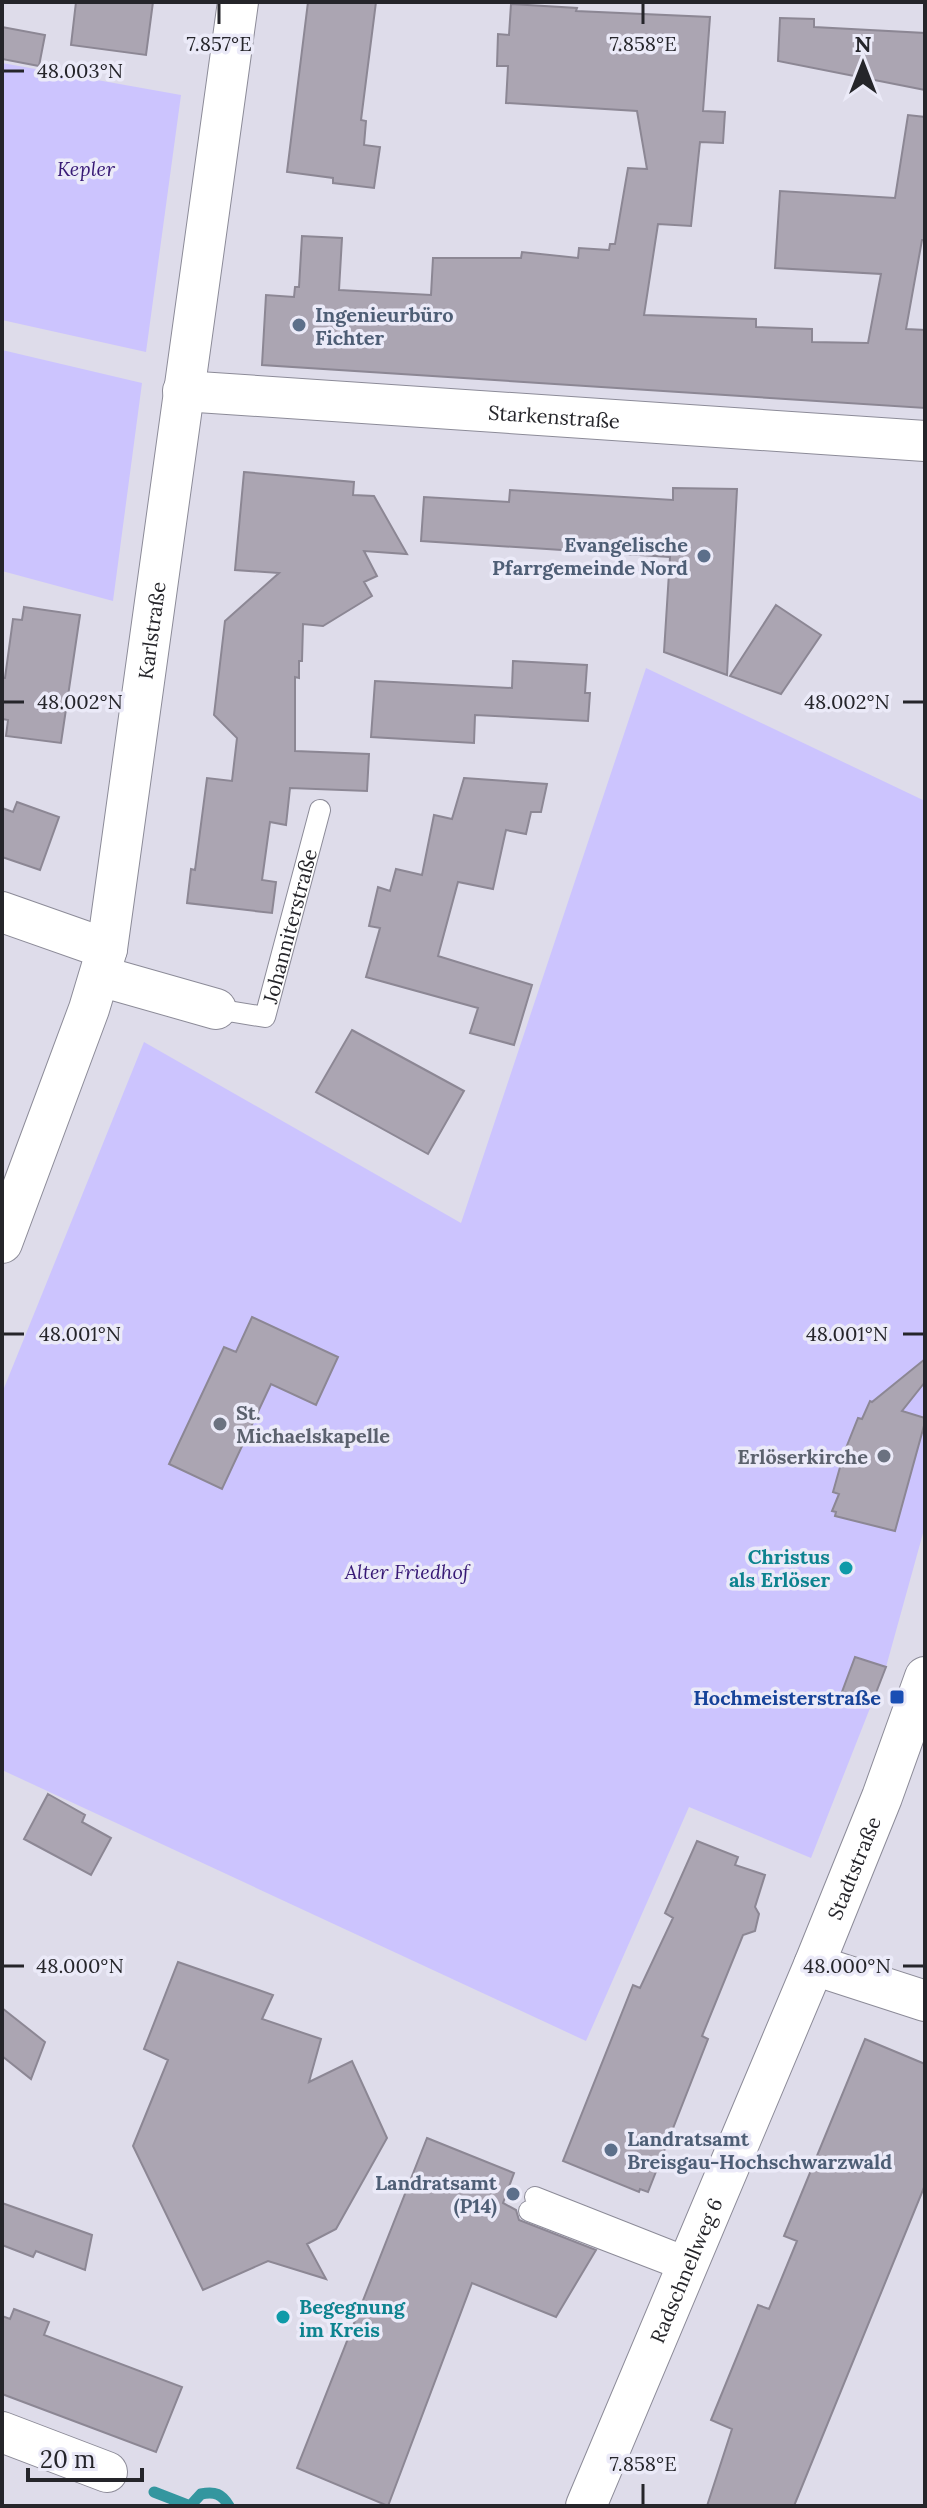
<svg xmlns="http://www.w3.org/2000/svg" width="927" height="2508" font-family="Lora,serif">
<rect width="100%" height="100%" fill="#dedcea"/>
<path fill="#ccc4fe" d="M2,63l179,32 -35,257 -144,-32z
M2,350l140,33 -29,218 -111,-30z
M646,668l279,133v725l-39,141 -31,-10 -13,35 30,11 -61,155 -122,-51 -103,234 -584,-271v-377l142,-351 317,181z"/>
<g fill="none" stroke-linecap="round" stroke-linejoin="round">
<path stroke="#34969f" stroke-width="11" d="M154,2492l36,14 11,-12c14,-3 21,0 28,12"/>
</g>
<path fill="#aba5b2" stroke="#8c8794" stroke-width="2" d="M76,2h77l-7,53 -75,-10z
M308,2h68l-15,118 5,1 -2,24 16,2 -6,41 -41,-5v-5l-46,-6z
M511,4l66,4 -1,3 134,6 -7,94 22,1 -2,31 -23,-1 -9,84 -33,-2 -14,91 112,4v8l56,2v13l56,1 13,-69 -106,-6 5,-77 115,7 13,-83 17,2v123h-3l-16,89 19,1v78l-663,-43 4,-70 28,2 1,-10h4l3,-51 40,2 -3,52 92,5 2,-37h88l1,-6 56,6 1,-10 30,2 1,-6h5l13,-76 19,1 -10,-58 -131,-8 2,-37h-11l1,-32 11,1z
M780,18l34,1v8l111,6v57l-147,-29z
M2,27l43,8 -6,31 -37,-7z
M244,472l110,10 -1,13 21,1 33,58 -43,-3 13,25 -13,6 8,14 -49,30 -20,-2 -1,37h-3v17l-4,-1v74l74,3 -2,37 -77,-3 -4,37 -16,-3 -8,58 14,2 -4,31 -85,-10 4,-34 4,1 12,-92 25,3 5,-43 -23,-23 11,-94 54,-48 -44,-3z
M673,488l64,1 -10,186 -63,-23 6,-95 -249,-16 3,-44 85,5 1,-12 163,10z
M776,605l45,30 -40,59 -51,-18z
M24,607l56,8 -19,128 -55,-7 2,-16 -6,-1v-41h3l8,-59 9,1z
M513,661l74,4 -2,28h5l-2,28 -113,-6 -1,28 -103,-6 4,-56 137,7z
M464,778l83,6 -6,28h-10l-5,22 -20,-4 -13,59 -35,-7 -20,74 94,29 -18,60 -44,-12 8,-25 -112,-31 14,-49 -11,-2 9,-39 12,4 6,-22 26,6 12,-60 18,4z
M17,802l42,15 -19,53 -38,-13v-49l11,4z
M352,1030l112,61 -36,63 -112,-62z
M252,1317l86,40 -22,48 -45,-21 -49,105 -53,-25 55,-117 12,5z
M925,1359v23l-23,29 23,7v4l-30,109 -60,-15 1,-4 -4,-1 7,-17 -6,-2 11,-39 14,-35 4,1 8,-18 2,1z
M855,1657l31,10 -14,36 -30,-11z
M48,1794l37,21 -3,7 29,16 -20,37 -67,-36z
M697,1841l41,16 -3,8 30,10 -10,32 4,7 -4,17 -12,4 -41,101 6,3 -60,153 -8,-3 -1,3 -76,-31 70,-176 7,3 33,-70 -8,-5z
M178,1962l95,33 -11,24 59,20 -12,43 43,-21 35,77 -51,91 -29,15 19,35 -58,-18 -65,29 -70,-144 35,-86 -24,-11z
M2,2008l43,34 -14,37 -29,-23z
M865,2039l60,25v121l-131,321h-87l25,-77 -21,-9 47,-115 11,4 28,-68 -13,-5z
M427,2138l87,35 -11,30 13,7 3,10 77,30 -40,67 -84,-34 -84,223 -91,-38z
M2,2203l90,32 -7,35 -49,-19 -3,6 -31,-12z
M14,2309l35,13 -5,13 138,52 -26,65 -154,-58v-78l8,3z"/>
<g fill="none" stroke-linecap="round" stroke-linejoin="round">
<g stroke="#8c8b98" stroke-width="22">
<g id="lane">
<path id="s1" d="M216,1009l49,8 55,-207"/>
<path d="M535,2197l152,60"/>
<path d="M529,2211l156,60"/>
</g>
</g>
<g stroke="#8c8b98" stroke-width="42">
<g id="street">
<path id="s2" d="M183,391l742,50"/>
<path d="M2,912l105,37"/>
<path d="M100,976l116,33"/>
<path id="s3" d="M2,1243l87,-234 18,-60 131,-947"/>
<path d="M814,1965l111,36"/>
<path d="M2,2432l105,40"/>
<path id="s4" d="M586,2506l228,-541 68,-168 43,-120"/>
</g>
</g>
<use href="#lane" stroke="#fff" stroke-width="20"/>
<use href="#street" stroke="#fff" stroke-width="40"/>
</g>
<path fill="none" stroke="#25252a" stroke-width="3" d="M219,4v20M643,4v20M4,71h20M4,702h20M903,702h20M4,1334h20M903,1334h20M4,1966h20M903,1966h20M643,2484v20"/>
<g fill="#5c6f8a" stroke="#ebeaf8" stroke-width="3">
<circle cx="299" cy="325" r="8"/>
<circle cx="704" cy="556" r="8"/>
<circle cx="611" cy="2150" r="8"/>
<circle cx="513" cy="2194" r="8"/>
</g>
<g fill="#6b7280" stroke="#ebeaf8" stroke-width="3">
<circle cx="220" cy="1424" r="8"/>
<circle cx="884" cy="1456" r="8"/>
</g>
<g fill="#0f9aa8" stroke="#ebeaf8" stroke-width="3">
<circle cx="846" cy="1568" r="8"/>
<circle cx="283" cy="2317" r="8"/>
</g>
<rect fill="#1a4fb4" stroke="#ebeaf8" stroke-width="3" x="889" y="1689" width="16" height="16" rx="4"/>
<g text-anchor="middle" dominant-baseline="central" stroke-width="7" stroke-linejoin="round" paint-order="stroke">
<g font-size="20" font-style="italic" fill="#371975" stroke="#ebeaf8">
<text x="86" y="168">Kepler</text>
<text x="407" y="1571">Alter Friedhof</text>
</g>
<g font-size="20" font-weight="bold" fill="#4e5e75" stroke="#ebeaf8" text-anchor="start">
<text x="315" y="314">Ingenieurbüro<tspan x="315" dy="23">Fichter</tspan></text>
<text x="688" y="544" text-anchor="end">Evangelische<tspan x="688" dy="23">Pfarrgemeinde Nord</tspan></text>
<text x="627" y="2138">Landratsamt<tspan x="627" dy="23">Breisgau-Hochschwarzwald</tspan></text>
<text x="497" y="2182" text-anchor="end">Landratsamt<tspan x="497" dy="23">(P14)</tspan></text>
</g>
<g font-size="20" fill="#25252a" stroke="#ebeaf8">
<text stroke="none"><textPath href="#s2" startOffset="372">Starkenstraße</textPath></text>
<text stroke="none"><textPath href="#s3" startOffset="634">Karlstraße</textPath></text>
<text stroke="none"><textPath href="#s1" startOffset="144">Johanniterstraße</textPath></text>
<text stroke="none"><textPath href="#s4" startOffset="692">Stadtstraße</textPath></text>
<text stroke="none"><textPath href="#s4" startOffset="256">Radschnellweg 6</textPath></text>
</g>
<g font-size="20" font-weight="bold" fill="#5b616d" stroke="#ebeaf8" text-anchor="start">
<text x="236" y="1412">St.<tspan x="236" dy="23">Michaelskapelle</tspan></text>
<text x="868" y="1456" text-anchor="end">Erlöserkirche</text>
</g>
<g font-size="20" font-weight="bold" fill="#0d838f" stroke="#ebeaf8" text-anchor="end">
<text x="830" y="1556">Christus<tspan x="830" dy="23">als Erlöser</tspan></text>
<text x="299" y="2306" text-anchor="start">Begegnung<tspan x="299" dy="23">im Kreis</tspan></text>
</g>
<g font-size="20" font-weight="bold" fill="#164399" stroke="#ebeaf8" text-anchor="end">
<text x="881" y="1697">Hochmeisterstraße</text>
</g>
</g>
<g font-size="20" text-anchor="middle" fill="#25252a" stroke="#ebeaf8" stroke-width="7" stroke-linejoin="round" paint-order="stroke">
<text x="219" y="51">7.857°E</text>
<text x="643" y="51">7.858°E</text>
<text x="80" y="78">48.003°N</text>
<text x="80" y="709">48.002°N</text>
<text x="847" y="709">48.002°N</text>
<text x="80" y="1341">48.001°N</text>
<text x="847" y="1341">48.001°N</text>
<text x="80" y="1973">48.000°N</text>
<text x="847" y="1973">48.000°N</text>
<text x="643" y="2471">7.858°E</text>
</g>
<rect width="927" height="2508" fill="none" stroke="#25252a" stroke-width="8"/>
<g transform="translate(863 64)" stroke="#ebeaf8" stroke-width="6" paint-order="stroke">
<path d="M0-6L14 30L0 20L-14 30Z" fill="#25252a"/>
<text y="-12" font-size="22" font-weight="bold" text-anchor="middle" fill="#25252a">N</text>
</g>
<path d="M28 2468v12h114v-12" fill="none" stroke="#25252a" stroke-width="4"/>
<text x="40" y="2468" font-size="24" fill="#25252a" stroke="#ebeaf8" stroke-width="6" paint-order="stroke">20 m</text>
</svg>
